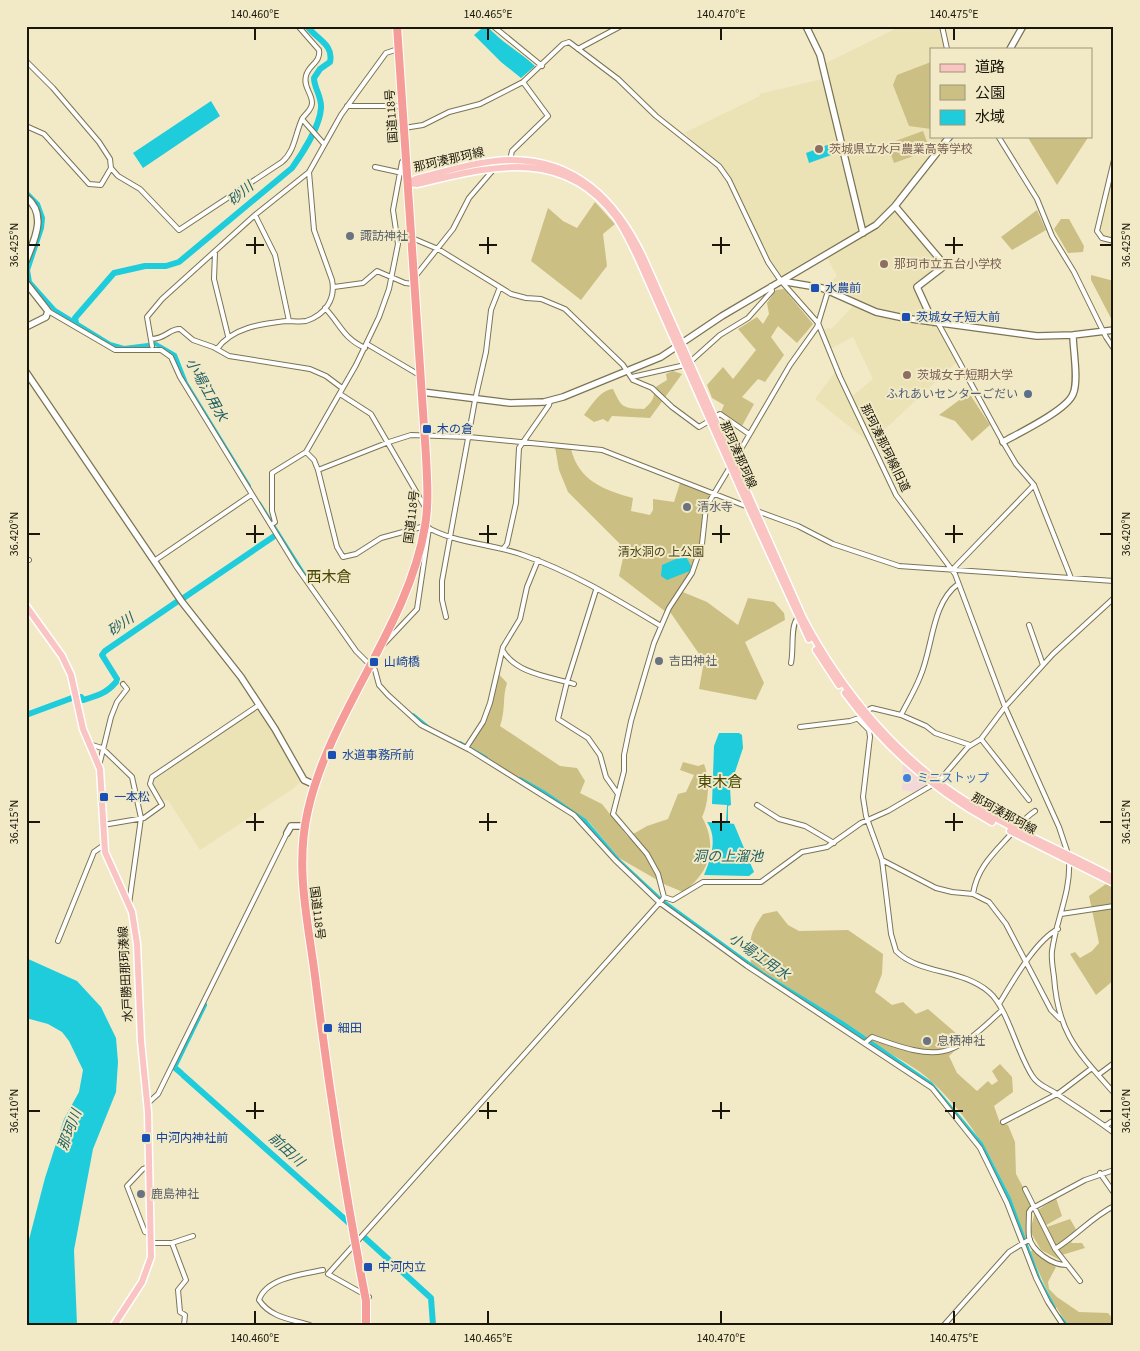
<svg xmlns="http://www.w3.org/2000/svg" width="1140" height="1351" font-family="'Source Sans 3','Noto Sans JP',sans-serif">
<rect width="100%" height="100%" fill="#f2eac6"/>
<path fill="#f3d8d9" d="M903,763l23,17v5l-12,7 -12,-2z"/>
<path fill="#ebe2b6" d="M901,26h39l5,23h-14v87h15l-66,82 -99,58 -14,-21 -42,-86 -41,-36 76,-37 -1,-2 68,-16 -1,-15z
M1114,169v70l-11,-3 -4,-6z
M894,212h3l42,50 -1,4 -24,18 -1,3 14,28 -2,3 -35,-4 -64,-28 11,-10 -10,-18 48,-28z
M854,305l28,12 55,9 20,36 -87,81 -55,-44 20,-27 14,27 24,-20 -20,-42 -23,12 -7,-19 6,-2 2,1z
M257,707l33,50 11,24 -8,8 -93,61 -32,-50 -6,1 -10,-18v-4z"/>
<path fill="#cbbf84" d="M931,62v67l-22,-3 -16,-41 4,-10z
M923,131l7,19 -36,13 -7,-19z
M1027,136h62l-32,49z
M595,202l20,22 -12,10 4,32 -26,34 -50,-39 17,-53 15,13 14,7z
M1037,210l9,20 -34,20 -11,-13z
M1061,219h8l15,27 -1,6 -15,1 -14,-24z
M1091,275l23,6v43l-23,-44z
M784,289l29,35 -16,19 -19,-17 -7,11 13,18 -19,27 -7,-3 -16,18 12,7 -12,22 -21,-14 3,-7 -12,-7 -5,-13 16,-18 10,12 23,-29 -18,-21 19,-12 6,7 6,-10 -2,-11 9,-13z
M673,371l9,3 -32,44 -38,-2 -4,6 -5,-3 -9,3 -10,-7c8,-10 16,-25 29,-26 9,19 9,19 31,20 8,-7 11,-11 10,-21l13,-8 -1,-6z
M969,393l21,32 -18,16 -17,-20 -16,-6z
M555,447l16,2c8,32 33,41 62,49l-2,13 19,4 3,-5v-11l21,3 6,-19 31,12c-6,38 -10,63 -33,95l29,12 31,23 10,-27 26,4 10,11 1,7 -40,22 19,41 -8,17 -57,-11 5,-28 -36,-52 -2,3 -47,-36 6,-27 -57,-57 -9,-22z
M497,672l10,11c-5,16 -1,26 -7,43l60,40 17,2 8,13 -5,12 22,11 26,33 19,-11 21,-7 10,-25 8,-2 8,-17 -14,-5 3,-8 15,4 6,-2c6,14 5,39 -2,53 16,29 8,56 -19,75l-17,-7 -47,-27 -30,-36 -44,-30 -34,-18 -41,-28c17,-26 23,-44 27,-74z
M1106,884l8,4v92l-18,15 -26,-41 5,-2 5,6 12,-7 7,-8 -10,-47z
M777,911l11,14 11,6 49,-1 35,24 -1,20 -7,18 17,13 11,-3 13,12 12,-5 37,32 -16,15 8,17 20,18 11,-10 4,4 6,-4 -6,-10 8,-7 12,13 1,15 -19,14 6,17 8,2 7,17 1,32 16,30 -5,7 -1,27 -2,1c-19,-59 -45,-113 -91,-156 -15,-15 -36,-25 -54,-36 -42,-28 -84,-56 -128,-83 -2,-23 -2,-30 12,-50z
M1056,1198l6,18 -19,11 17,33 -19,-10 -11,-19 5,-19z
M1070,1219l7,12 -6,12h11l3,5 -23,7 -7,-9 -8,-19z
M1034,1247l8,10 14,10 -8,15 1,7 8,8 22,15 29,1 6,7v5h-44l-4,-3 -14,-21 -22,-48z"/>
<path fill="#1eccdc" d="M480,26h7c14,16 33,26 48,40l-14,12 -20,-16 -27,-27 7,-6z
M211,101l9,15 -77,52 -10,-15z
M830,144l4,10 -25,9 -3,-10z
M685,555l6,11 -1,5 -23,9 -6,-4 1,-11z
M719,733h20l3,2 1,13 -13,39 1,18 -3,1v17l6,1 20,48 -5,4 -45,-1c7,-17 14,-37 3,-53l19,1 1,-18 -15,-1 2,-58z
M26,958l51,23 24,26 15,31 2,24 -2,30 -23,57 -19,101 3,75h-51v-74l19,-73 19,-59 15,-27 4,-22 -14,-29 -7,-9 -14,-8 -22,-6z"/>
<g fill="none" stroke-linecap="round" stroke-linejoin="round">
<path stroke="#1eccdc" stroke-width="4" d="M26,192l12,12 5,14 -1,10 -14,42 2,12 25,28 55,34 14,4 32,-4 19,11 11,28 63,103
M259,503l48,76
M413,715l16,13
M460,743l26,15
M520,779l23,13 42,29 34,40 41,38 103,75 79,49 89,61 50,60 28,55 30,81 15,28
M1059,1316l7,9"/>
<path stroke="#1eccdc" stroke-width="6" d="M76,323l-1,-5 39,-45 31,-7h21l13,-4 113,-94c10,-14 28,-42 29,-60 1,-11 -7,-20 -7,-30l6,-9 10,-7c4,-18 -14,-23 -23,-36
M182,599l91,-62
M117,679l-15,-24 3,-4 73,-50
M78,697h3l2,3c14,-4 24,-7 33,-18
M26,715l46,-17
M181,1073l-7,-6 30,-62
M183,1075l166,148
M365,1238l66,60 2,27"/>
<g stroke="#7b7454" stroke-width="6">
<path id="street" d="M493,26l49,40
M942,26l5,23
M578,49l43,-23
M26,61l27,27 46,54 11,17 1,9 7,8 22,13 39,41 103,-68c13,-11 13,-28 20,-43 3,-5 10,-9 10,-16 0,-10 -9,-16 -6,-27 2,-11 15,-13 13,-26l-21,-24
M347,106h55
M302,119l22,25
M26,126l18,8 45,50 12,1 10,-17
M404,128l19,-3 26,-13 31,-8 43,-22 40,-38 6,-2 49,37 38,37 63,50 10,14 39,82 13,19 37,42 22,54 56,118 59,79 50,133 54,120 9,27
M998,136l39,63 15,37 22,36 32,65 8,12
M510,160l2,-9 36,-35 -25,-34
M1114,160l-17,71 5,7 12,3
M375,167l32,7
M255,215l20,40 14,66
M412,238l26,11 73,45 15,4 15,1 24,10 58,56 10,15 19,8 20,19 27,20 12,-7
M215,253l-1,26 14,57
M414,278l39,-49 16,-31 24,-28
M334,287l29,-4 14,-12 28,12 9,1
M325,308c16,17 18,30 40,40
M48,311l67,39h46l10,7 9,20 116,189 60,85 19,19 4,15 9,10 33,30 49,25 104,65 41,45 45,43 87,63 185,122 48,60 27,55 29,75 12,24 15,23
M938,323l65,119 13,22 18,21 37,93
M151,339c15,0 19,-11 29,-10l13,11 20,7 16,9 81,13 16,7 16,12
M367,344l54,32
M152,346l-5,-29 15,-18 93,-84 54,-43 32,-57 18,-25 27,-37 12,-4
M217,349c15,-22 45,-25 69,-28 7,0 14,1 20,0 19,-6 30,-22 26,-41l-18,-50 -5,-58
M690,362l30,-27 28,-17 24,-27 -1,-5
M632,377l53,-12
M340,394l31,20 54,93
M714,417l6,-3 29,20
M306,452l8,8 4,10 19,77 6,10 13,-3 25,-16 44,-12c30,18 65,17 98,29 49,17 93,44 138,71
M734,461l56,-96 27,-38 11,-36
M318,470l71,-28 22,-7 58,2 133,13 146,57
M754,510l44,16 35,18 66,22 215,15
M271,525l4,-3 -3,-11v-38l34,-21 50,-87 23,-48 10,-28 9,-45 -5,-34 9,-48 4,-2
M503,549l4,-5 9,-41 3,-55 30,-43 1,-4
M26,561l3,-1
M154,561l97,-66
M953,569l81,-84
M596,590l-29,92 -9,37 30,19 12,17 6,22 12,17
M446,617l-4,-17v-19l33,-181 11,-48 5,-42 9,-23
M1029,625l14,40
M384,644l33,-35 12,-81
M503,651c14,23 48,26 71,33
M791,663c3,-12 -1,-39 7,-45
M866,711l6,-3 29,7 25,11 9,7 35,12
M901,715c6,-12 14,-25 19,-38 13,-29 11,-73 38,-93
M858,719l11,11 1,7 -7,60 3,19 16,44 9,74 5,17c24,24 65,17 93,41 19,16 28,62 44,85 6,9 15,11 24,17 19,13 39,25 57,39
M800,727l50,-6 9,-3
M981,739l48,61
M89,744l13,4 30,29 9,41 -12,86
M466,748l17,-26 7,-19 13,-56 17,-28 7,-32 11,-27
M99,766l12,-49 6,-15 10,-13 -4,-5
M757,805l22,14 26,7 29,17
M103,825l41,-7 18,-13 -12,-21 2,-7 107,-72
M882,860l54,28 16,4 21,2 16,8 17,22 45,86 9,9
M1069,861c2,31 -13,59 -17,90 -1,8 1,18 2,26 4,57 24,75 60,116
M973,894c4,-27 22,-42 39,-61 7,-8 14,-16 23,-22
M664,897l9,3 30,-18h58l41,-30 25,-5 34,-24 27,-12 51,-30 29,-34 13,-8 24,-32 48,-53 61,-56
M1061,914l53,-8
M58,941l36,-89 10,-7
M999,1004c13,-21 36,-63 59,-75
M865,1043l7,-6c67,24 78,23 129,-26
M1098,1075l16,-12
M147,1104l11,-10 129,-261
M1003,1122l56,-29 33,-25
M1105,1126l9,-6
M148,1167l-5,2 -16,17 18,46 6,2
M1100,1173l14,20
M1025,1189l30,60 25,32
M151,1243h21l21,-7
M172,1243l14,37 -8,10 2,22 5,3 -1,10
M1055,1249c21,-13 37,-32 59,-43
M1066,1265c-14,0 -34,-14 -37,-28 -1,-8 0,-17 0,-25l2,-3 54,-29 29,-10
M369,1297l-41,-23 334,-374 2,-3 -6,-23 -11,-20 -34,-40 11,-43v-16l7,-34 23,-78 15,-35 23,-35 10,-29 4,-37 24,-40
M310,1325c-19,-6 -39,-7 -51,-25 7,-22 44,-26 64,-30
M944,1325l65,-73 21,-13"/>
</g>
<g stroke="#7b7454" stroke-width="8">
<path id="secondary" d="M806,26l14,29 43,178
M1010,49l13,-23
M26,197c22,18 8,43 0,64
M895,206l48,57v4l-26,20 16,35
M781,281l41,7 54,24 28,6 133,18 36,-1 41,-5
M26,283l22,28 -2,6 -20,10
M26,372l156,230 59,75 34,52 29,51 11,5
M422,392l88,11 34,-1 19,-5 98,-40 61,-41 154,-91 19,-19 55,-70
M1003,442c16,-9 64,-32 70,-48 6,-13 0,-44 0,-59
M287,833l4,-7h14"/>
</g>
<g stroke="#fff" stroke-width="9">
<path id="primary" d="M408,183l8,-4c30,-8 62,-18 93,-19 67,-1 107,41 134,97l160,361c39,74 96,143 169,187 45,27 95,48 142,73
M408,183l9,1c72,-17 146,-39 199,33 9,13 16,28 23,43l109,246 61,133
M26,606l36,50 9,19 12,54 17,40 5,83 27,60 5,32 4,97 7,71 3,145 -9,25 -28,43
M816,650l23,35
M845,693c39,53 90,98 147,129
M1010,831l104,52"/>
</g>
<g stroke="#fff" stroke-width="10">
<path id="highway" d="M366,1325v-24c-20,-104 -37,-211 -50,-317 -7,-59 -22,-115 -8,-174 22,-98 101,-185 117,-284 4,-23 2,-47 1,-70l-29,-430"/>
</g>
<use href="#street" stroke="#fff" stroke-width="4"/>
<use href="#secondary" stroke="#fff" stroke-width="5.5"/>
<use href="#primary" stroke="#f9c4c1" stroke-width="6"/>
<use href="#highway" stroke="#f59c98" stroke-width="8"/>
</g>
<path fill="none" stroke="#1a170a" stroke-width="2" d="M255,28v12M488,28v12M721,28v12M954,28v12M255,237v17M488,237v17M721,237v17M954,237v17M28,245h12M246,245h18M479,245h18M712,245h18M945,245h18M1100,245h12M255,525v18M488,525v18M721,525v18M954,525v18M28,534h12M246,534h18M479,534h18M712,534h18M945,534h18M1100,534h12M255,813v18M488,813v18M721,813v18M954,813v18M28,822h12M246,822h18M479,822h18M712,822h18M945,822h18M1100,822h12M255,1102v17M488,1102v17M721,1102v17M954,1102v17M28,1111h12M246,1111h18M479,1111h18M712,1111h18M945,1111h18M1100,1111h12M255,1311v13M488,1311v13M721,1311v13M954,1311v13"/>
<g fill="#8d6e63" stroke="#f2eac6" stroke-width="2">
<circle cx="819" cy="149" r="5"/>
<circle cx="884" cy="264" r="5"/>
<circle cx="907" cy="375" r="5"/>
</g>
<g fill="#6b7280" stroke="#f2eac6" stroke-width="2">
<circle cx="350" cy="236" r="5"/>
<circle cx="687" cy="507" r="5"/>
<circle cx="659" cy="661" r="5"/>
<circle cx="927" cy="1041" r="5"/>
<circle cx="141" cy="1194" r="5"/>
</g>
<g fill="#1a4fb4" stroke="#f2eac6" stroke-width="2">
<rect x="810" y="283" width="10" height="10" rx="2.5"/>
<rect x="901" y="312" width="10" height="10" rx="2.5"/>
<rect x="422" y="424" width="10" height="10" rx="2.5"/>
<rect x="369" y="657" width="10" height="10" rx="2.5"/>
<rect x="327" y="750" width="10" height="10" rx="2.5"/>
<rect x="99" y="792" width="10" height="10" rx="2.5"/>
<rect x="323" y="1023" width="10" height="10" rx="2.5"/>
<rect x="141" y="1133" width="10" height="10" rx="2.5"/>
<rect x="363" y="1262" width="10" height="10" rx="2.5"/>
</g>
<circle fill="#5c6f8a" stroke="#f2eac6" stroke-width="2" cx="1028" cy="394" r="5"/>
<circle fill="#3f7fe0" stroke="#f2eac6" stroke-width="2" cx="907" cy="778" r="5"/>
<g text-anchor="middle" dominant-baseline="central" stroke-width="4" stroke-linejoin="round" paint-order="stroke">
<g font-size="12" fill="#1a170a" stroke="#f2eac6">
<text transform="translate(392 116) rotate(-94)">国道118号</text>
<text transform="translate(449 160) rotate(-13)">那珂湊那珂線</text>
<text transform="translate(885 448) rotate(64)">那珂湊那珂線旧道</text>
<text transform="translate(738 455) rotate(66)">那珂湊那珂線</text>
<text transform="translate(412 517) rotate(-83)">国道118号</text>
<text transform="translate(1004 814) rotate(29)">那珂湊那珂線</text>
<text transform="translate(317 913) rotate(83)">国道118号</text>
<text transform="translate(126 974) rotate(-93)">水戸勝田那珂湊線</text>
</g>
<g font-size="12" fill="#785e54" stroke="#f2eac6" text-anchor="start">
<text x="829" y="149">茨城県立水戸農業高等学校</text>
<text x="894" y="264">那珂市立五台小学校</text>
<text x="917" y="375">茨城女子短期大学</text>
</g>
<g font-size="12" fill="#5b616d" stroke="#f2eac6" text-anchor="start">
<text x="360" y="236">諏訪神社</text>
<text x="697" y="507">清水寺</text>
<text x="669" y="661">吉田神社</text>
<text x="937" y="1041">息栖神社</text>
<text x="151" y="1194">鹿島神社</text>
</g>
<g font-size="12" fill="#164399" stroke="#f2eac6" text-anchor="start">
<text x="825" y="288">水農前</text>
<text x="916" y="317">茨城女子短大前</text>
<text x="437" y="429">木の倉</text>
<text x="384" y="662">山崎橋</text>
<text x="342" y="755">水道事務所前</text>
<text x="114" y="797">一本松</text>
<text x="338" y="1028">細田</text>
<text x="156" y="1138">中河内神社前</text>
<text x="378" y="1267">中河内立</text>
</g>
<g font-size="12" fill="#4e5e75" stroke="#f2eac6" text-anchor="end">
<text x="1018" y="394">ふれあいセンターごだい</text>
</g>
<g font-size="12" fill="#4b4216" stroke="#f2eac6">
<text x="661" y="552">清水洞の 上公園</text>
</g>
<g font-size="12" fill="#366cbe" stroke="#f2eac6" text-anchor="start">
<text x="917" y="778">ミニストップ</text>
</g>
<g font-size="14" font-style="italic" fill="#216066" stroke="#f2eac6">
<text transform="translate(241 194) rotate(-40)">砂川</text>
<text transform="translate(206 390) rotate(61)">小場江用水</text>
<text transform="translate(121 625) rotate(-34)">砂川</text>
<text x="728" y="857">洞の上溜池</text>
<text transform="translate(759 957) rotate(35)">小場江用水</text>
<text transform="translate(70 1130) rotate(-69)">那珂川</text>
<text transform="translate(286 1150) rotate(42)">前田川</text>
</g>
<g font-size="15" fill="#474604" stroke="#f2eac6">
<text x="329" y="577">西木倉</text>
<text x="720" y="782">東木倉</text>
</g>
</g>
<rect width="1140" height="1351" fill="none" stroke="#f2eac6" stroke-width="55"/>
<rect x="930" y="48" width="162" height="90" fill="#f2eac6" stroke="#9c967b"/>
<rect x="940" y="64" width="25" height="8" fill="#f9c4c1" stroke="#9c967b"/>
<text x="975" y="72" font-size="15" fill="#1a170a">道路</text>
<rect x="940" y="85" width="25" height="15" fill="#cbbf84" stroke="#9c967b"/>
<text x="975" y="98" font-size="15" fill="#1a170a">公園</text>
<rect x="940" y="110" width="25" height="15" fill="#1eccdc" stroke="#9c967b"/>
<text x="975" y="122" font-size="15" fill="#1a170a">水域</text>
<rect x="28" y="28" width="1084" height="1296" fill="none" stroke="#1a170a" stroke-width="2"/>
<g font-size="12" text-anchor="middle" fill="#1a170a">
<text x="255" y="18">140.460°E</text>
<text x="488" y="18">140.465°E</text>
<text x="721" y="18">140.470°E</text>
<text x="954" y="18">140.475°E</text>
<text transform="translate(14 245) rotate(-90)" y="4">36.425°N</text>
<text transform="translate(1126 245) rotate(-90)" y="4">36.425°N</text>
<text transform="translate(14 534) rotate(-90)" y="4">36.420°N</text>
<text transform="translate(1126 534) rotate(-90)" y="4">36.420°N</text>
<text transform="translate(14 822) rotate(-90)" y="4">36.415°N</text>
<text transform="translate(1126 822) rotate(-90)" y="4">36.415°N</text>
<text transform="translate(14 1111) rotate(-90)" y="4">36.410°N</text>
<text transform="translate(1126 1111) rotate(-90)" y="4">36.410°N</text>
<text x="255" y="1342">140.460°E</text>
<text x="488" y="1342">140.465°E</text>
<text x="721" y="1342">140.470°E</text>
<text x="954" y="1342">140.475°E</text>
</g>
</svg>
